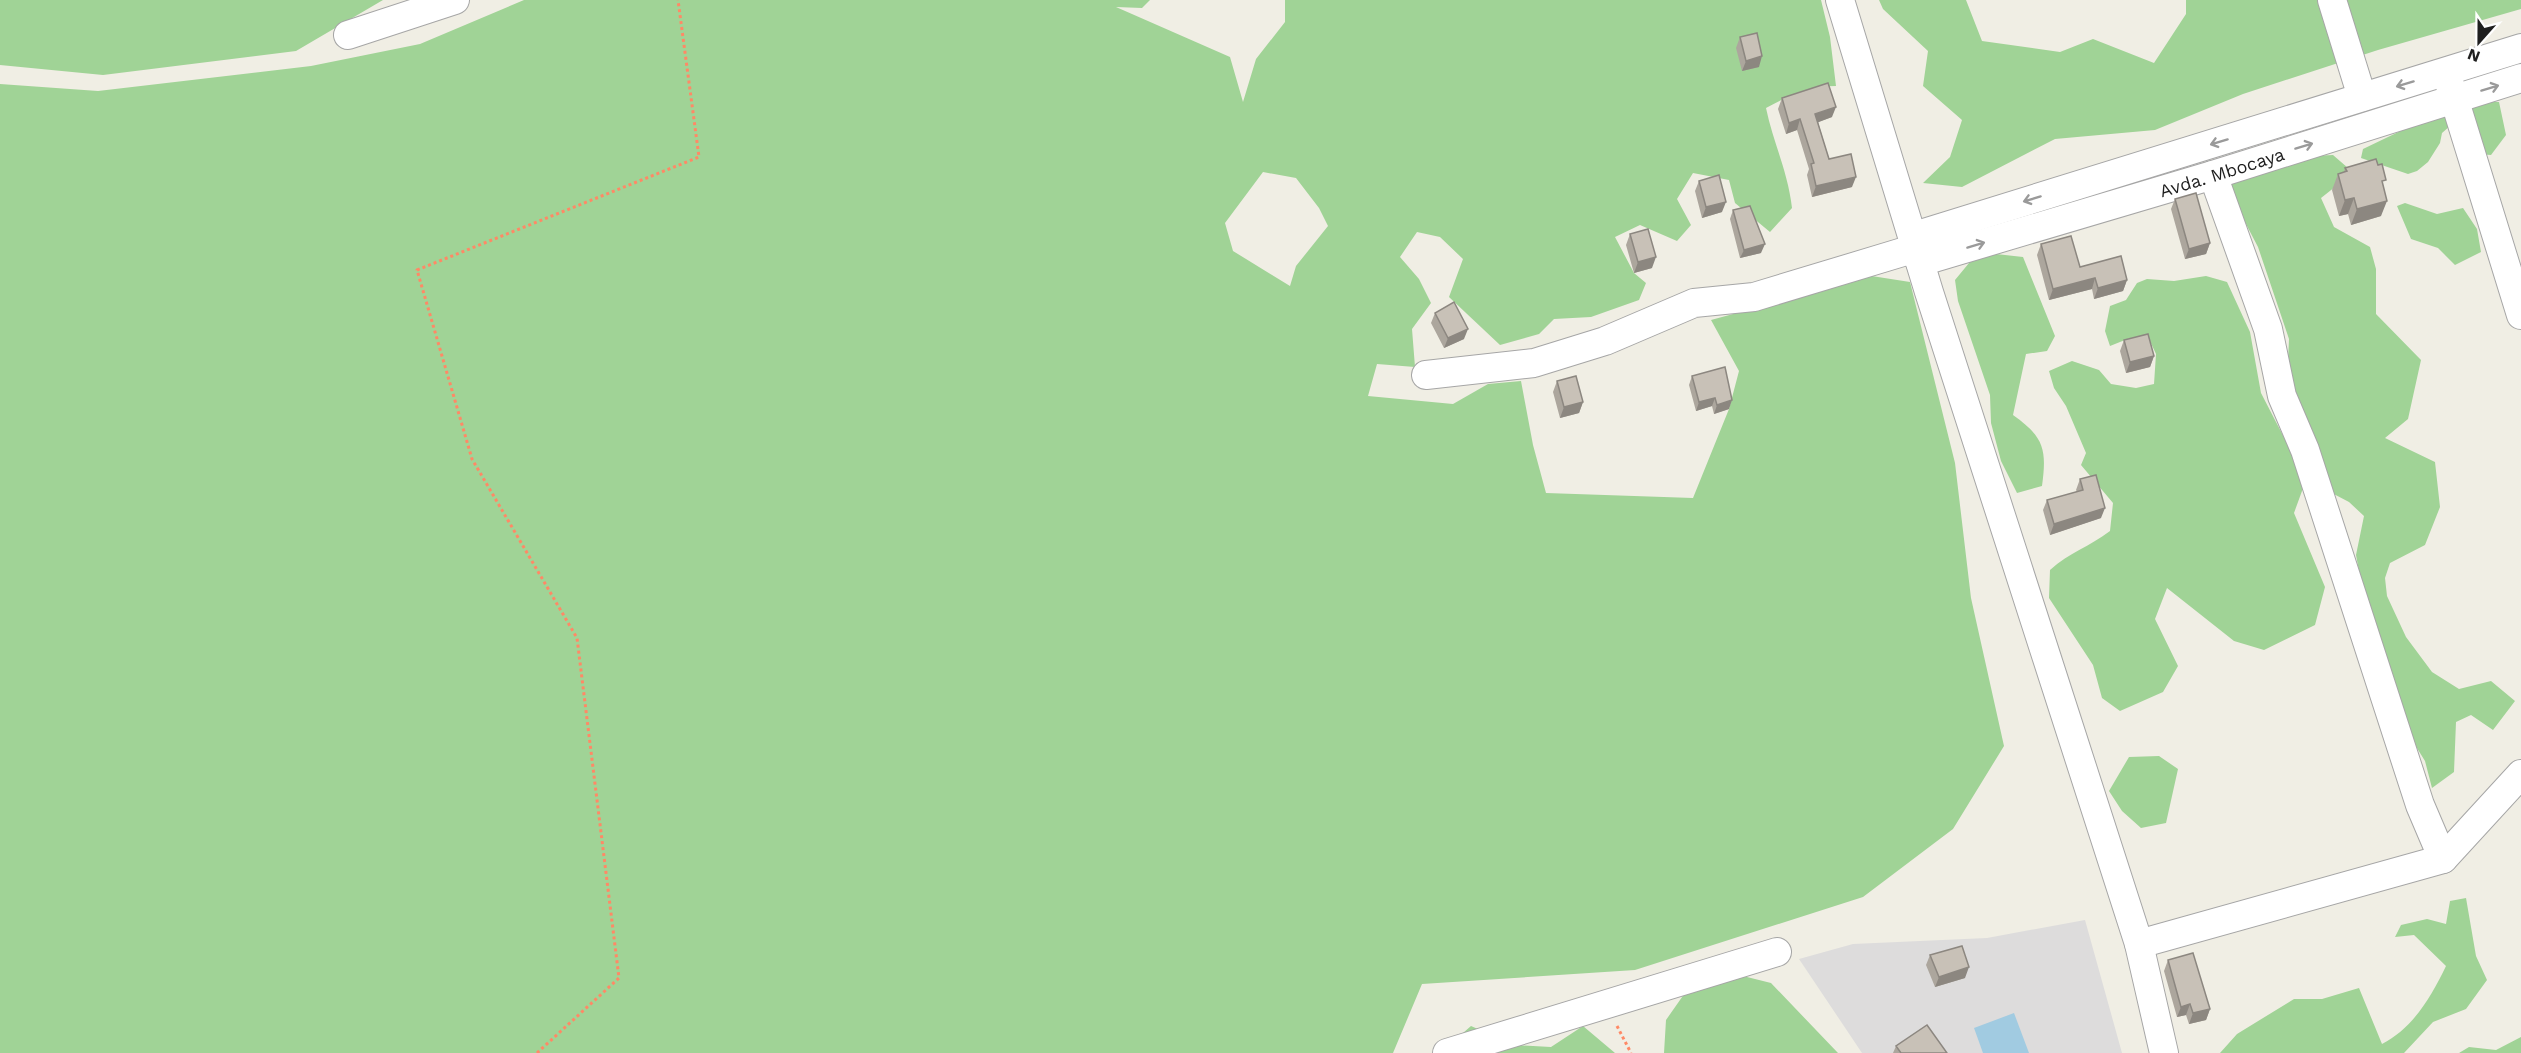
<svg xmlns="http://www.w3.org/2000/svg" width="2521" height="1053" font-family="'Work Sans',sans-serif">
<rect width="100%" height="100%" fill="#f0eee4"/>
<path fill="#dddcdc" d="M2085,920l37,133h-260l-63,-94 54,-15 134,-6z"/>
<path fill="#a0d396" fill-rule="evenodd" d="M0,0h383l-87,51 -193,24 -103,-10z
M524,0h626l-8,8 -26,-1 114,50 13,45 13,-43 29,-37v-22h536l9,37 6,49c-27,0 -46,9 -70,22 7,34 22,64 26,100l-22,24 -35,-29 -6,-23 -36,-7 -16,26 14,26 -14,16 -37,-16 -25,12 19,36 12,10 -7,17 -48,17 -37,2 -15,15 -39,11 -51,-48 14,-38 -23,-22 -23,-5 -17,25 19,22 12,24 -19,26 3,38 -38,-3 -9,32 85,8 35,-20 33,-3 12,64 13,48 147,5 36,-89 10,-38 -28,-51 74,-20 61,-28 64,10 45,181 16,135 33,148 -51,83 -90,68 -228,73 -213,14 -29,69h-1393v-969l98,7 213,-25 109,-22zM1263,172l33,6 23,30 9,18 -32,40 -6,20 -57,-35 -8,-28z
M1879,0h87l16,41 78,11 33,-13 61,24 32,-49v-14h335v9l-143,41 -135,44 -88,36 -100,9 -93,48 -39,-4 27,-26 12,-37 -39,-34 5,-35 -45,-42z
M2463,101l36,1 7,33 -15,20 -13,-1 -28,-28 -8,7 -2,10 -12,19 -11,9 -9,3 -47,-16 2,-9z
M2333,155l15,13 -8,15 -19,15 13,29 36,20 6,22v45l45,46 -13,59 -23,19 50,24 5,45 -15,38 -35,18 -5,15 2,18 19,41 26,35 27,17 32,-8 24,20 -22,29 -22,-15 -15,7 -2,50 -22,16 -7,-27 -18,-29 -46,-150 -5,-27 8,-39 -15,-14 -21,-11 -42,-86 3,-66 -31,-92 -34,-65 46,-24z
M2405,203l32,11 26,-6 14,21 4,23 -26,13 -17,-17 -27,-9 -14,-33z
M1996,254l27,3 32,79 -8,15 -21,3 -13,61c31,22 34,34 29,71l-25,7 -16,-32 -10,-38 -1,-28 -32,-94 -3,-21 19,-23z
M2206,276l21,6 23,50 11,61 45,87 -12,33 31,74 -10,38 -51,25 -30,-9 -67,-53 -12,31 23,47 -15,26 -43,19 -18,-13 -9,-33 -44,-67 1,-28c20,-18 39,-23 60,-39l3,-28 -32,-38 5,-12 -20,-47 -12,-18 -5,-17 23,-10 27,9 12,14 25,4 18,-4 2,-30 -7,-15 -19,-1 -20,8 -5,-15 5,-25 16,-6 11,-17 10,-4 27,2z
M2159,756l19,13 -12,54 -25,5 -19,-17 -13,-20 20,-34z
M2466,898l10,58 11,24 -21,29 -33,13 -29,31h-184l17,-19 57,-35h28l37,-11 23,56c31,-16 49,-47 64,-78l-32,-31 -19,2 6,-12 26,-6 19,5 4,-23z
M1715,969l56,14 67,70h-174l2,-33 21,-30z
M1471,1026l43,19 37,2 32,-21 32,27h-175z
M2521,1037v16h-62l10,-6 27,3z"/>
<path fill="#a1cbe1" d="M2014,1013l15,40h-46l-9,-25z"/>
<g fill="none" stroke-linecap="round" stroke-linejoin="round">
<g stroke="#a6a6a6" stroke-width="30">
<g id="minor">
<path d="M1840,0l89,292 210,652 25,109"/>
<path d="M2332,0l30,97"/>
<path d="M348,35l107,-35"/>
<path d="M2449,82l72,233"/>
<path d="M2213,175l55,154 14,67 23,54 115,355 23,54"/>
<path d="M1914,236l607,-188"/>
<path id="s1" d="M1920,262l293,-87 308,-97"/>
<path d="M1426,375l108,-12 71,-22 89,-38 60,-6 162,-49"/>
<path d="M2139,944l304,-85 78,-85"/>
<path d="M1447,1053l330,-101"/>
</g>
</g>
<path stroke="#ff8966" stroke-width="3" stroke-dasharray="3 3" stroke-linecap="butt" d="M1617,1026l14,27
M537,1053l82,-75 -42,-340 -105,-179 -55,-189 282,-113 -21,-157"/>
<use href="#minor" stroke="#fff" stroke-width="28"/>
</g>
<path fill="#aca69d" d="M1740,37l19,30 -17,4 -6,-23z
M1782,98l50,19 -14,5 11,37 23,28 -40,10 -5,-22 2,-6 -12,-39 -11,4 -8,-25z
M2345,168l38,19 -2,29 -30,9 -3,-11 -9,2 -7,-26 6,-16 6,-2z
M1699,181l23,31 -20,6 -7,-27z
M2175,199l35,44 -4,11 -21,5 -14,-50z
M1733,210l28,43 -21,5 -10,-39z
M1630,234l22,34 -18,5 -8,-28z
M2041,244l39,23 47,13 -4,11 -29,8 -2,-10 -43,11 -12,-45z
M1435,313l29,26 -20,9 -13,-25z
M2124,340l30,16 -4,11 -24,6 -6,-22z
M1692,376l37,33 -15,5 -2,-8 -16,5 -7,-26z
M1557,381l26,21 -4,11 -19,5 -7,-26z
M2080,479l21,39 -51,17 -7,-25 4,-10 30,-8 -1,-2z
M1930,955l35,23 -30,9 -9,-22z
M2168,960l42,49 -4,11 -17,4 -3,-9 -9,2 -13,-46z
M1896,1046l51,7h-54z"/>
<path fill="#8c8780" d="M1762,56l-3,11 -17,4 4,-10z
M1836,107l-4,10 -21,8 4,-11z
M1800,119l-3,11 -11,4 3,-11z
M1856,177l-4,10 -40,10 4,-11z
M2354,198l-6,16 -9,2 6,-16z
M2387,201l-6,15 -30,9 6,-16z
M1726,202l-4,10 -20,6 4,-11z
M2210,243l-4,11 -21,5 4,-10z
M1765,244l-4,9 -21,5 4,-8z
M1656,257l-4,11 -18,5 4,-11z
M2095,278l-3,11 -43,11 4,-11z
M2127,280l-4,11 -29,8 4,-11z
M1468,329l-4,10 -20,9 4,-10z
M2154,356l-4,11 -24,6 4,-11z
M1715,398l-3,8 -16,5 3,-9z
M1732,400l-3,9 -15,5 3,-9z
M1583,402l-4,11 -19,5 4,-11z
M2105,508l-4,10 -51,17 4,-11z
M1969,967l-4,11 -30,9 4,-10z
M2190,1004l-4,11 -9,2 4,-10z
M2210,1009l-4,11 -17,4 4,-11z"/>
<path fill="#c8c1b7" stroke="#8c8780" stroke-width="1.5" d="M1757,33l5,23 -16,5 -6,-24z
M1828,83l8,24 -21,7 14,45 22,-5 5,23 -40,9 -5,-22 3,-1 -14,-44 -11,4 -7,-25z
M2376,159l2,6 4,-1 4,16 -4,1 5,20 -30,8 -3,-11 -9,2 -7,-26 9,-3 -2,-3z
M1719,175l7,27 -20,5 -7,-26z
M2196,193l14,50 -21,6 -14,-50z
M1750,206l15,38 -21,6 -11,-40z
M1648,229l8,28 -18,5 -8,-28z
M2071,236l9,31 41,-11 6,24 -29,8 -3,-10 -42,11 -12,-45z
M1454,302l14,27 -20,9 -13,-25z
M2148,334l6,22 -24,6 -6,-22z
M1725,367l7,33 -15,5 -2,-7 -16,4 -7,-26z
M1576,376l7,26 -19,5 -7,-26z
M2096,475l9,33 -51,16 -7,-24 36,-10 -3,-11z
M1962,946l7,21 -30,10 -9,-22z
M2193,953l17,56 -17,4 -3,-9 -9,3 -13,-47z
M1927,1025l20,28h-46l-5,-7z"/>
<defs><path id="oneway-shaft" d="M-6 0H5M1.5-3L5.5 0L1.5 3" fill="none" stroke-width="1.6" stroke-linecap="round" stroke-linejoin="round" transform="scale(1.5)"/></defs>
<g stroke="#9a9a9a">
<use href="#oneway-shaft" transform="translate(2405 84) rotate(163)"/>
<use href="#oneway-shaft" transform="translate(2490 88) rotate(-17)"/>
<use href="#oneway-shaft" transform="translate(2219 142) rotate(163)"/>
<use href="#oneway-shaft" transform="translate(2304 146) rotate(-17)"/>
<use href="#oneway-shaft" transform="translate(2032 199) rotate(163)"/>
<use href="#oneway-shaft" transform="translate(1976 245) rotate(-17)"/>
</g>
<g text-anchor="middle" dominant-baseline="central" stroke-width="5" stroke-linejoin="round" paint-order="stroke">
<g font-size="18" fill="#1f1f1f" stroke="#fff">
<text stroke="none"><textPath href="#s1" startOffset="315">Avda. Mbocaya</textPath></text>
</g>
</g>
<g transform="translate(2479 42) rotate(201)" stroke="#ffffff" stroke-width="4.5" paint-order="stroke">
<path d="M0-4.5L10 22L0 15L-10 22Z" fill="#1f1f1f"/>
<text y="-9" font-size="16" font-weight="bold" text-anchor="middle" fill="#1f1f1f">N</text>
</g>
</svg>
